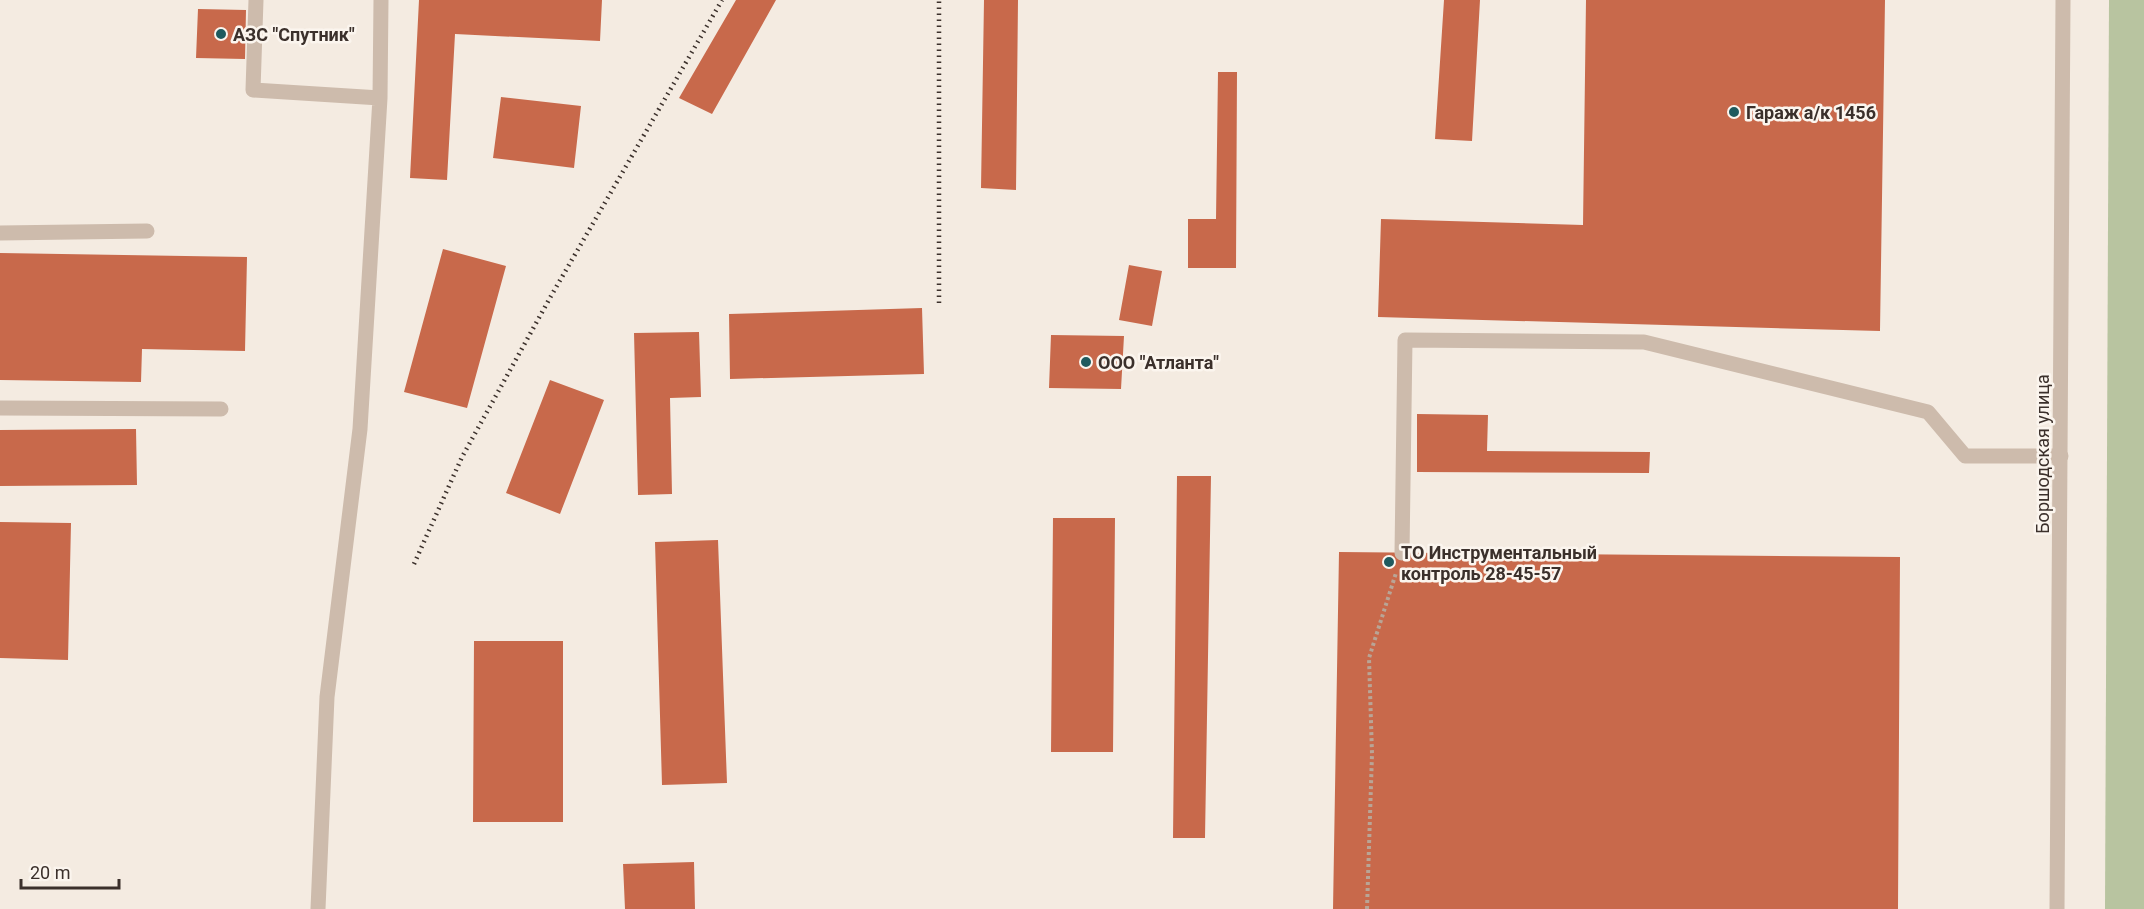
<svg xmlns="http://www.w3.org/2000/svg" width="2144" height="909" font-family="Roboto,sans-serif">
<rect width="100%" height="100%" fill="#f4ebe1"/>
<path fill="#b8c4a0" d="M2109,0h35v909h-39z"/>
<path fill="#c8694b" d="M419,0h183l-2,41 -145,-7 -8,146 -37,-2z
M736,0h40l-64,114 -33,-16z
M984,0h34l-2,190 -35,-2z
M1444,0h36l-8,141 -37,-2z
M1586,0h299l-5,331 -502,-14 3,-98 202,6z
M198,9l48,1 -1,49 -49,-1z
M1218,72h19l-1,196h-48v-49h28z
M501,97l80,9 -7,62 -81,-10z
M443,249l63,17 -39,142 -63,-16z
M0,253l247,4 -2,94 -103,-2 -1,33 -141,-2z
M1129,265l33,6 -10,55 -33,-6z
M922,308l2,66 -194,5 -1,-65z
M699,332l2,65 -31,1 2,96 -34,1 -4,-162z
M1051,335l73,1 -3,53 -72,-1z
M550,380l54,20 -44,114 -54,-21z
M1417,414l71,1 -1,36 163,1 -1,21 -232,-1z
M136,429l1,56 -137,1v-56z
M1177,476h34l-6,362h-32z
M1053,518h62l-2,234h-62z
M0,522l71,1 -3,137 -68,-2z
M718,540l9,243 -65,2 -7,-243z
M1339,552l561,5 -2,352h-565z
M474,641h89v181h-90z
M694,862l1,47h-70l-2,-45z"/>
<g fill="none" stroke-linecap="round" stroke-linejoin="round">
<path stroke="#b9a596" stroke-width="4" stroke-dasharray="3 3" stroke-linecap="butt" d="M1367,909l5,-155 -3,-96 27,-85"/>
<path stroke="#cdbbac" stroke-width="15" d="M256,0l-3,90 127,8
M0,233l147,-2
M0,408l221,1
M1402,553l3,-213 239,2 284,70 37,44h96
M318,909l9,-212 33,-268 20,-331 1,-98"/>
<path stroke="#cdbbac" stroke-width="15" d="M2057,909l6,-909"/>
<path stroke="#3b302b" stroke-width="4.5" stroke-dasharray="1.5 4.5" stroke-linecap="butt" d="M939,303v-303
M414,564l48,-107 89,-161 171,-296"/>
</g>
<g fill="#1f5a5e" stroke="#fbf5ee" stroke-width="2">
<circle cx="221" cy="34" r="6"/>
<circle cx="1734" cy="112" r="6"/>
<circle cx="1086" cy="362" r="6"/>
<circle cx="1389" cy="562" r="6"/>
</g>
<g text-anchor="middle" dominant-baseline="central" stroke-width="5" stroke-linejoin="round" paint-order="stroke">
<g font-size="18" font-weight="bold" fill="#3b302b" stroke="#fbf5ee" text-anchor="start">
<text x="233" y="34">АЗС "Спутник"</text>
<text x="1746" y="112">Гараж а/к 1456</text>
<text x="1098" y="362">ООО "Атланта"</text>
<text x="1401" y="552">ТО Инструментальный<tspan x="1401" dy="21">контроль 28-45-57</tspan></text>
</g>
<g font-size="18" fill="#3b302b" stroke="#fbf5ee">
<text transform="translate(2042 454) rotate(-90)">Боршодская улица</text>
</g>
</g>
<path d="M21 879v9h98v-9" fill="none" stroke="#3b302b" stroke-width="3"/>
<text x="30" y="879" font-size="18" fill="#3b302b" stroke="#fbf5ee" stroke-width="4.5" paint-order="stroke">20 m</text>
</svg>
